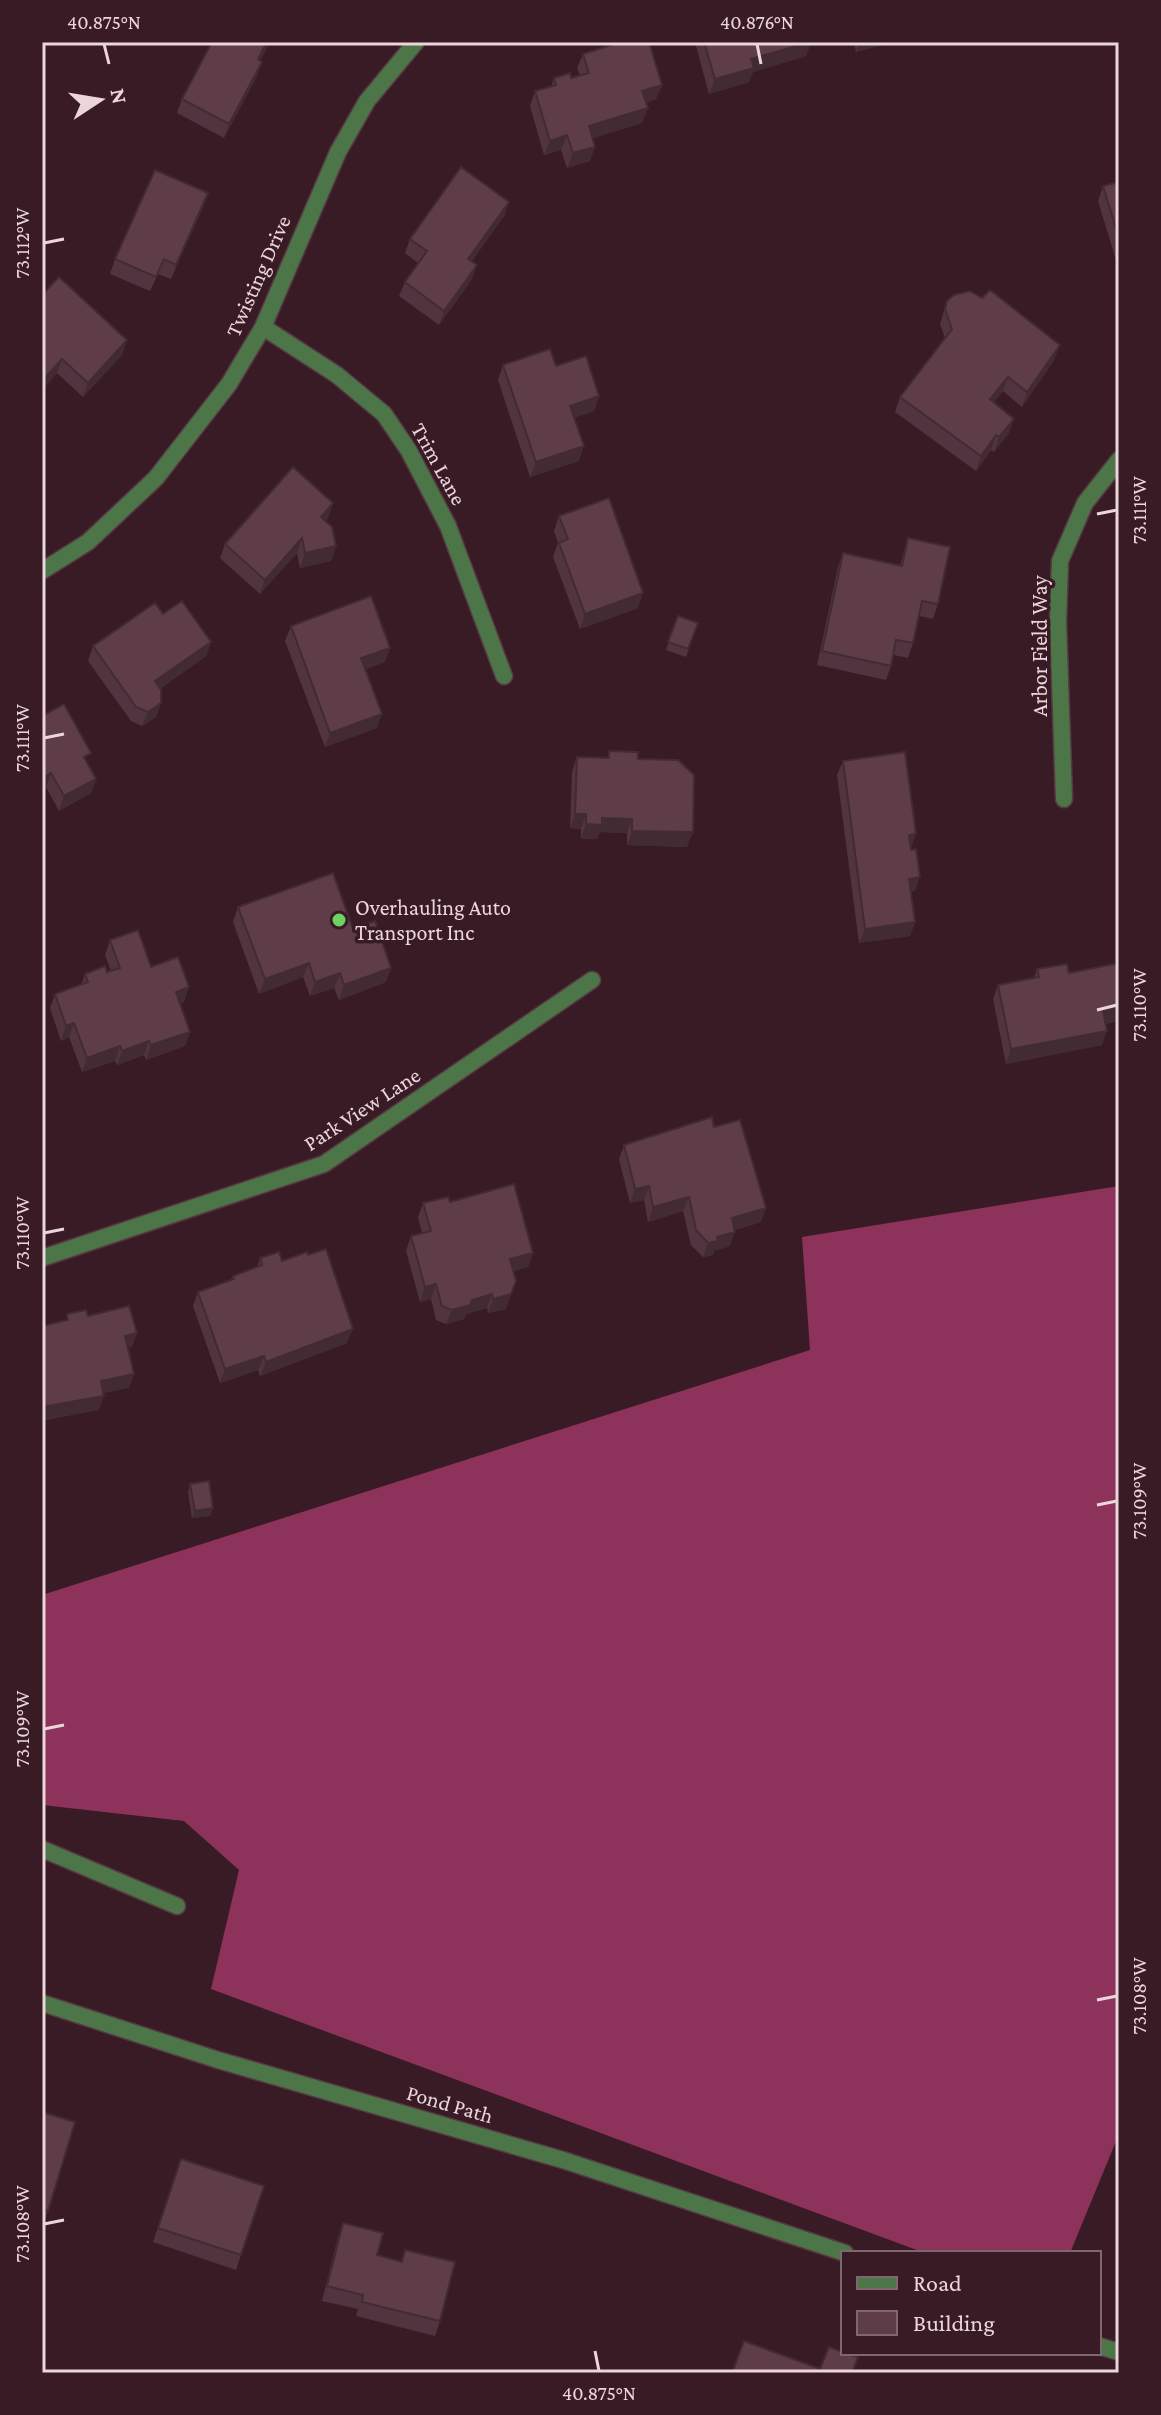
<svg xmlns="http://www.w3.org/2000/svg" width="1161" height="2415" font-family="'Crimson Pro',serif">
<rect width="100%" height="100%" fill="#391b26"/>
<path fill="#8d325a" d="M1119,1186v948l-49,119h-145l-714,-264 28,-119 -55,-49 -142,-16v-210l768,-245 -8,-113z"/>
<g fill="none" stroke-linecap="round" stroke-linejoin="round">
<g stroke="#553943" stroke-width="19">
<path id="service" d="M42,1849l135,57"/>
</g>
<g stroke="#553943" stroke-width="19">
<path id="minor" d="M263,327l74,48 47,39 25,37 39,75 56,150
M42,571l46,-29 68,-64 73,-94 34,-57 75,-175 29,-51 49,-59
M1064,799l-6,-177 2,-61 25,-58 34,-43
M42,1258l282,-94 268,-184"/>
</g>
<g stroke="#553943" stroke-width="19">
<path id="tertiary" d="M42,2003l176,57 345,100 282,93
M1099,2346l20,6"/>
</g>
<use href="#service" stroke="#4c7647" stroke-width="16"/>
<use href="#minor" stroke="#4c7647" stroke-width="16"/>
<use href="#tertiary" stroke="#4c7647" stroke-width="16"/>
</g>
<path fill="#51343f" d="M212,42h58l-10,19 -3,15 -33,62 -47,-25 5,-14z
M695,42h116l-5,14 -53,16 -4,10 -40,12z
M854,42h39l-37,10z
M583,54l79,31 -6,14 -10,4 -4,20 -49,15 -3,23 -23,7 -6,-18 -17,5 -14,-49 5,-15 16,-4 3,-9h17l9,-3 -3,-7z
M1119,182v88l-21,-69 5,-15z
M208,193l-37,86 -13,-5 -8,17 -40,-17 5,-15z
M509,202l-5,14 -32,45v18l-33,46 -40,-29 6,-14 13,-19 -13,-10 5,-14z
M42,295l85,45 -5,15 -39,42 -26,-24 -15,17z
M947,301l107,59 -32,47 -19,-16 -9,11 15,31 -15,19 -3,-2 -15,21 -81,-59 5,-15 45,-59 -5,-14z
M503,365l96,31 -5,15 -20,7 5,43 -49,16 -32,-97z
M333,503l-5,15 -3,3 11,25 -5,15 -31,7 -3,-15 -37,41 -40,-36 5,-14z
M559,516l79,92 -58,21 -27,-72 5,-14 -4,-12z
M908,538l30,66 -5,15 -14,-3 -6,27 -5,15 -14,-3 -3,11 -5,14 -69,-15 21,-98 5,-14 57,12z
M163,614l48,28 -5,14 -46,33 1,14 -5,14 -14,9 -11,-5 -43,-60 5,-15z
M678,616l20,7 -12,34 -20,-7z
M291,626l94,36 -19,7 11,59 -52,19 -40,-106z
M42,716l46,47 8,16 -5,14 -32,18 -13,-24z
M609,751l29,8 49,88 -60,-2v-12l-27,-1 -3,7h-16v-10l-11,-1 2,-56 5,-15 30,1z
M843,761l73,73 -5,13 4,44 -4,1 4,30 -5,14 -51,7 -22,-168z
M238,907l115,22 38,39 -5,14 -47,18 -5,-12 -24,8 -7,-19 -44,17 -26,-72z
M110,940l41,27 33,35 -4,1 10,29 -5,14 -39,14 -2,-5 -27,10 -2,-4 -33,11 -13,-35 -8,4 -11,-33 5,-14 26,-9 4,-11 26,-3 -6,-16z
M1119,963v58l-13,3 -4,21 -96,19 -13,-65 5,-14 36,-7 3,-9 32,4z
M714,1127l47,95 -26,8 -5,16 -16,5 -1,4 -10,2 -12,-12 -8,-34 -35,11 -4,-22 -14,3 -11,-44 5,-14z
M450,1202l83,51 -5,14 -15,4 -7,38 -18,4 -1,-5 -21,6 -2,5 -18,5 -10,-4 -5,-21 -11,3 -14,-51 5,-15 11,-3 -4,-16 5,-14z
M260,1258l22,3 65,82 -87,33 -2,-6 -38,13 -27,-77 5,-14 33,-12 2,-4 24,-9z
M190,1484l23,24 -3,8 -18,2 -4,-26z
M42,2112l6,99 -5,14h-1z
M181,2159l83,27 -28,84 -83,-28z
M343,2223l34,32 24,6 4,-11 35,71 -5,15 -79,-20 2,-7 -36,-8 16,-64z"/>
<path fill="#422b33" d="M267,42h3l-18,32 6,-15z
M811,42l-5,14 -53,16 -4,10 -40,12 6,-15 36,-20z
M860,42h33l-37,10z
M262,62l-5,14 -33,62 5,-14z
M662,85l-6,14 -19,7 5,-15z
M648,108l-6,15 -58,18 5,-15z
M567,135l-6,15 -17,5 6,-14z
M595,147l-5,14 -23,7 6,-15z
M208,193l-5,15 -32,71 5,-14z
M509,202l-5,14 -41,57 5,-14z
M477,265l-5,14 -33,46 5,-14z
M127,340l-5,15 -39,42 5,-14z
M1060,345l-6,15 -32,47 5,-15z
M62,359l-5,14 -15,17v-9z
M1008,377l-5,14 -18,22 5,-14z
M599,396l-5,15 -29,10 5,-15z
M1014,419l-5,14 -15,19 5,-15z
M996,435l-5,15 -15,21 5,-15z
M584,446l-5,15 -49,16 6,-15z
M333,503l-5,15 -12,14 5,-15z
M302,538l-5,15 -37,41 5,-14z
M336,546l-5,15 -31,7 5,-15z
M643,593l-5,15 -58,21 5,-15z
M211,642l-5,14 -56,40 5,-15z
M390,648l-5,14 -29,11 5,-15z
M161,703l-5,14 -14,9 6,-14z
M382,714l-5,14 -52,19 5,-14z
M51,773l-5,14 -4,3v-12z
M96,779l-5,14 -32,18 5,-15z
M575,814h11l-5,15 -11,-1z
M602,818l30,1 -5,14 -27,-1 -3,7h-16l5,-15z
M632,831l61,1 -6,15 -60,-2z
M916,834l-6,15 -1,-14z
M920,877l-5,14 -11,2 5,-14z
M915,922l-5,14 -51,7 6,-14z
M309,963l-6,14 -44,17 6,-15z
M391,968l-5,14 -47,18 5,-15z
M340,973l-6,15 -24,8 5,-14z
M189,987l-5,15 -13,4 5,-14z
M1119,1008v13l-21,4 5,-14z
M74,1023l-5,14 -8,4 5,-15z
M1107,1031l-5,14 -96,19 5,-15z
M190,1032l-5,14 -39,14 5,-15z
M149,1041l-5,14 -27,10 5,-14z
M120,1046l-5,15 -33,11 5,-14z
M649,1186l-5,14 -14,3 5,-14z
M689,1197l-6,14 -35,11 5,-15z
M766,1208l-5,14 -34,10 5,-14z
M735,1232l-5,14 -16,5 -1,4 -10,2 5,-14 9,-6z
M533,1253l-5,14 -23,7 5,-15z
M516,1281l-10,28 -18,4 5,-14z
M436,1284l-5,15 -11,3 5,-15z
M492,1294l-5,14 -21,6 6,-14z
M470,1305l-6,14 -18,5 6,-14z
M353,1329l-6,14 -87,33 6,-14z
M137,1333l-5,14 -12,3 5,-14z
M264,1356l-6,14 -38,13 5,-14z
M134,1374l-5,14 -34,7 6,-14z
M104,1396l-5,14 -57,11v-14z
M213,1508l-3,8 -18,2 3,-7z"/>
<path fill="#5e3d49" stroke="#422b33" stroke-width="2" d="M212,42h55l-9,17 4,3 -33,62 -47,-25z
M621,42h28l13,43 -20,6 6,17 -59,18 6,21 -22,6 -6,-18 -17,6 -15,-50 21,-6 -2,-7 16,-5 1,5 18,-5 -6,-19z
M704,42h107l-60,17 3,9 -39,11z
M461,167l48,35 -41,57 9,6 -33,46 -39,-29 22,-31 -17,-12z
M155,170l53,23 -32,72 -12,-6 -8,18 -41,-18z
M1119,182v56l-16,-52z
M59,277l68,63 -39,43 -26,-24 -20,22v-86z
M990,290l70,55 -33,47 -19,-15 -18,22 24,20 -15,18 -3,-2 -15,21 -81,-59 52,-68 -7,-20 2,-8 7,-6 16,-4 12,7z
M550,349l6,17 30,-10 13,40 -29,10 14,40 -48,16 -33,-97z
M293,467l40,36 -12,14 11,10 4,19 -31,7 -3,-15 -37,42 -40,-36z
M609,498l34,95 -58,21 -26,-71 9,-4 -9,-23z
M908,538l42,9 -12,57 -16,-3 -9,42 -17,-3 -5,26 -69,-15 21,-98 59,13z
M371,596l19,52 -29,10 21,56 -52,19 -39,-107z
M182,601l29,41 -56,39 6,9v13l-13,9 -12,-5 -43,-61 62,-43 8,11z
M678,616l20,7 -10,26 -20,-7z
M64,704l27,49 -7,4 12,22 -32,17 -13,-23 -9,5v-62z
M609,751l29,1v7l40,1 16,15 -1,57 -61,-1v-12l-30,-1v7l-16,-1v-10h-11l2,-57 32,1z
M905,752l11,82 -7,1 2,15 5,-1 4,28 -11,2 6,43 -50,7 -22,-168z
M333,873l20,56 22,-8 16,47 -47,17 -4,-12 -25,9 -6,-19 -44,16 -27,-72z
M138,930l13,37 27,-10 11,30 -13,5 14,40 -39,13 -2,-4 -27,10 -2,-5 -33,12 -13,-35 -8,3 -11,-32 33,-12 -3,-8 20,-8 2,6 13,-4 -10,-28z
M1119,963v45l-16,3 4,20 -96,18 -13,-64 41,-8 -2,-8 30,-5 2,9z
M712,1117l2,10 26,-7 26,88 -34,10 3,14 -18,5 1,4 -10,2 -12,-13 -7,-33 -36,10 -4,-21 -14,3 -11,-44z
M514,1184l19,69 -23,6 6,22 -5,13 -18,5 -1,-5 -20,6 -2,5 -18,5 -10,-4 -6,-22 -11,3 -14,-51 20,-5 -8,-28 25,-6 2,5z
M326,1249l27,80 -87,33 -2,-6 -39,13 -27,-77 36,-13 -1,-3 29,-11 -2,-7 19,-6 3,9 25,-9 1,3z
M129,1306l8,27 -12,3 9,38 -33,7 3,15 -62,11v-81l26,-6 -1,-6 19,-4 2,6z
M209,1481l4,27 -18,3 -5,-27z
M42,2112l33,10 -27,89 -6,-2z
M181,2159l83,27 -23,69 -83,-27z
M343,2223l40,10 -6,22 25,7 3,-12 50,12 -15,59 -78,-19 1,-7 -36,-9z
M744,2341l76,28 9,-22 14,5v1l15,4 -6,16h-120z"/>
<path fill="none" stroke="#ebd6dc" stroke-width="3" d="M104,44l5,20M757,44l4,20M44,243l20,-4M1097,514l20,-4M44,738l20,-4M1097,1010l20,-5M44,1233l20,-4M1097,1505l20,-4M44,1729l20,-4M1097,2000l20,-4M44,2224l20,-4M595,2351l4,20"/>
<circle fill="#6cd362" stroke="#391b26" stroke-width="3" cx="339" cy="920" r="8"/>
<g text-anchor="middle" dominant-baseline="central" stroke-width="7" stroke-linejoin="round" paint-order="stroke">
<g font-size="22" fill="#ebd6dc" stroke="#391b26">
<text transform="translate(258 276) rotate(-66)">Twisting Drive</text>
<text transform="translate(439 464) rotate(61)">Trim Lane</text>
<text transform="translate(1039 646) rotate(-90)">Arbor Field Way</text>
<text transform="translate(362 1109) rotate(-33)">Park View Lane</text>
<text transform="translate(450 2104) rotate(16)">Pond Path</text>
</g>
<g font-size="22" fill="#ebd6dc" stroke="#391b26" text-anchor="start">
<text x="355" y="907">Overhauling Auto<tspan x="355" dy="25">Transport Inc</tspan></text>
</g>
</g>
<rect width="1161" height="2415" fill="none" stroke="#391b26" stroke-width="88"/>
<rect x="841" y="2251" width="260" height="104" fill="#391b26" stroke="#80666f" stroke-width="2"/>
<rect x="857" y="2277" width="40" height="12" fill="#4c7647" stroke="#80666f" stroke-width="2"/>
<text x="913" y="2291" font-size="24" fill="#ebd6dc">Road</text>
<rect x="857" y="2311" width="40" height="24" fill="#5e3d49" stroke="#80666f" stroke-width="2"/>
<text x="913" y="2331" font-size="24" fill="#ebd6dc">Building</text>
<g transform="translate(100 100) rotate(78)" stroke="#391b26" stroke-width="6" paint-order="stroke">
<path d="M0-6L14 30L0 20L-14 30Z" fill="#ebd6dc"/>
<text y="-12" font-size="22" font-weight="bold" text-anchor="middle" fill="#ebd6dc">N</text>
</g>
<rect x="44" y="44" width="1073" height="2327" fill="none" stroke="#ebd6dc" stroke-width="3"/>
<g font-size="20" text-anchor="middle" fill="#ebd6dc">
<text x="104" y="29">40.875°N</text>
<text x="757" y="29">40.876°N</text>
<text transform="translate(22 243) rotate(-90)" y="7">73.112°W</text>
<text transform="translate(1139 510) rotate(-90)" y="7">73.111°W</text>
<text transform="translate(22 738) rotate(-90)" y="7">73.111°W</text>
<text transform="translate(1139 1005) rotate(-90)" y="7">73.110°W</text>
<text transform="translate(22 1233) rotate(-90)" y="7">73.110°W</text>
<text transform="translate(1139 1501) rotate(-90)" y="7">73.109°W</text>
<text transform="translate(22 1729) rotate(-90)" y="7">73.109°W</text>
<text transform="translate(1139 1996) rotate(-90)" y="7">73.108°W</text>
<text transform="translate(22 2224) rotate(-90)" y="7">73.108°W</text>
<text x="599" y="2400">40.875°N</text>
</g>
</svg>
